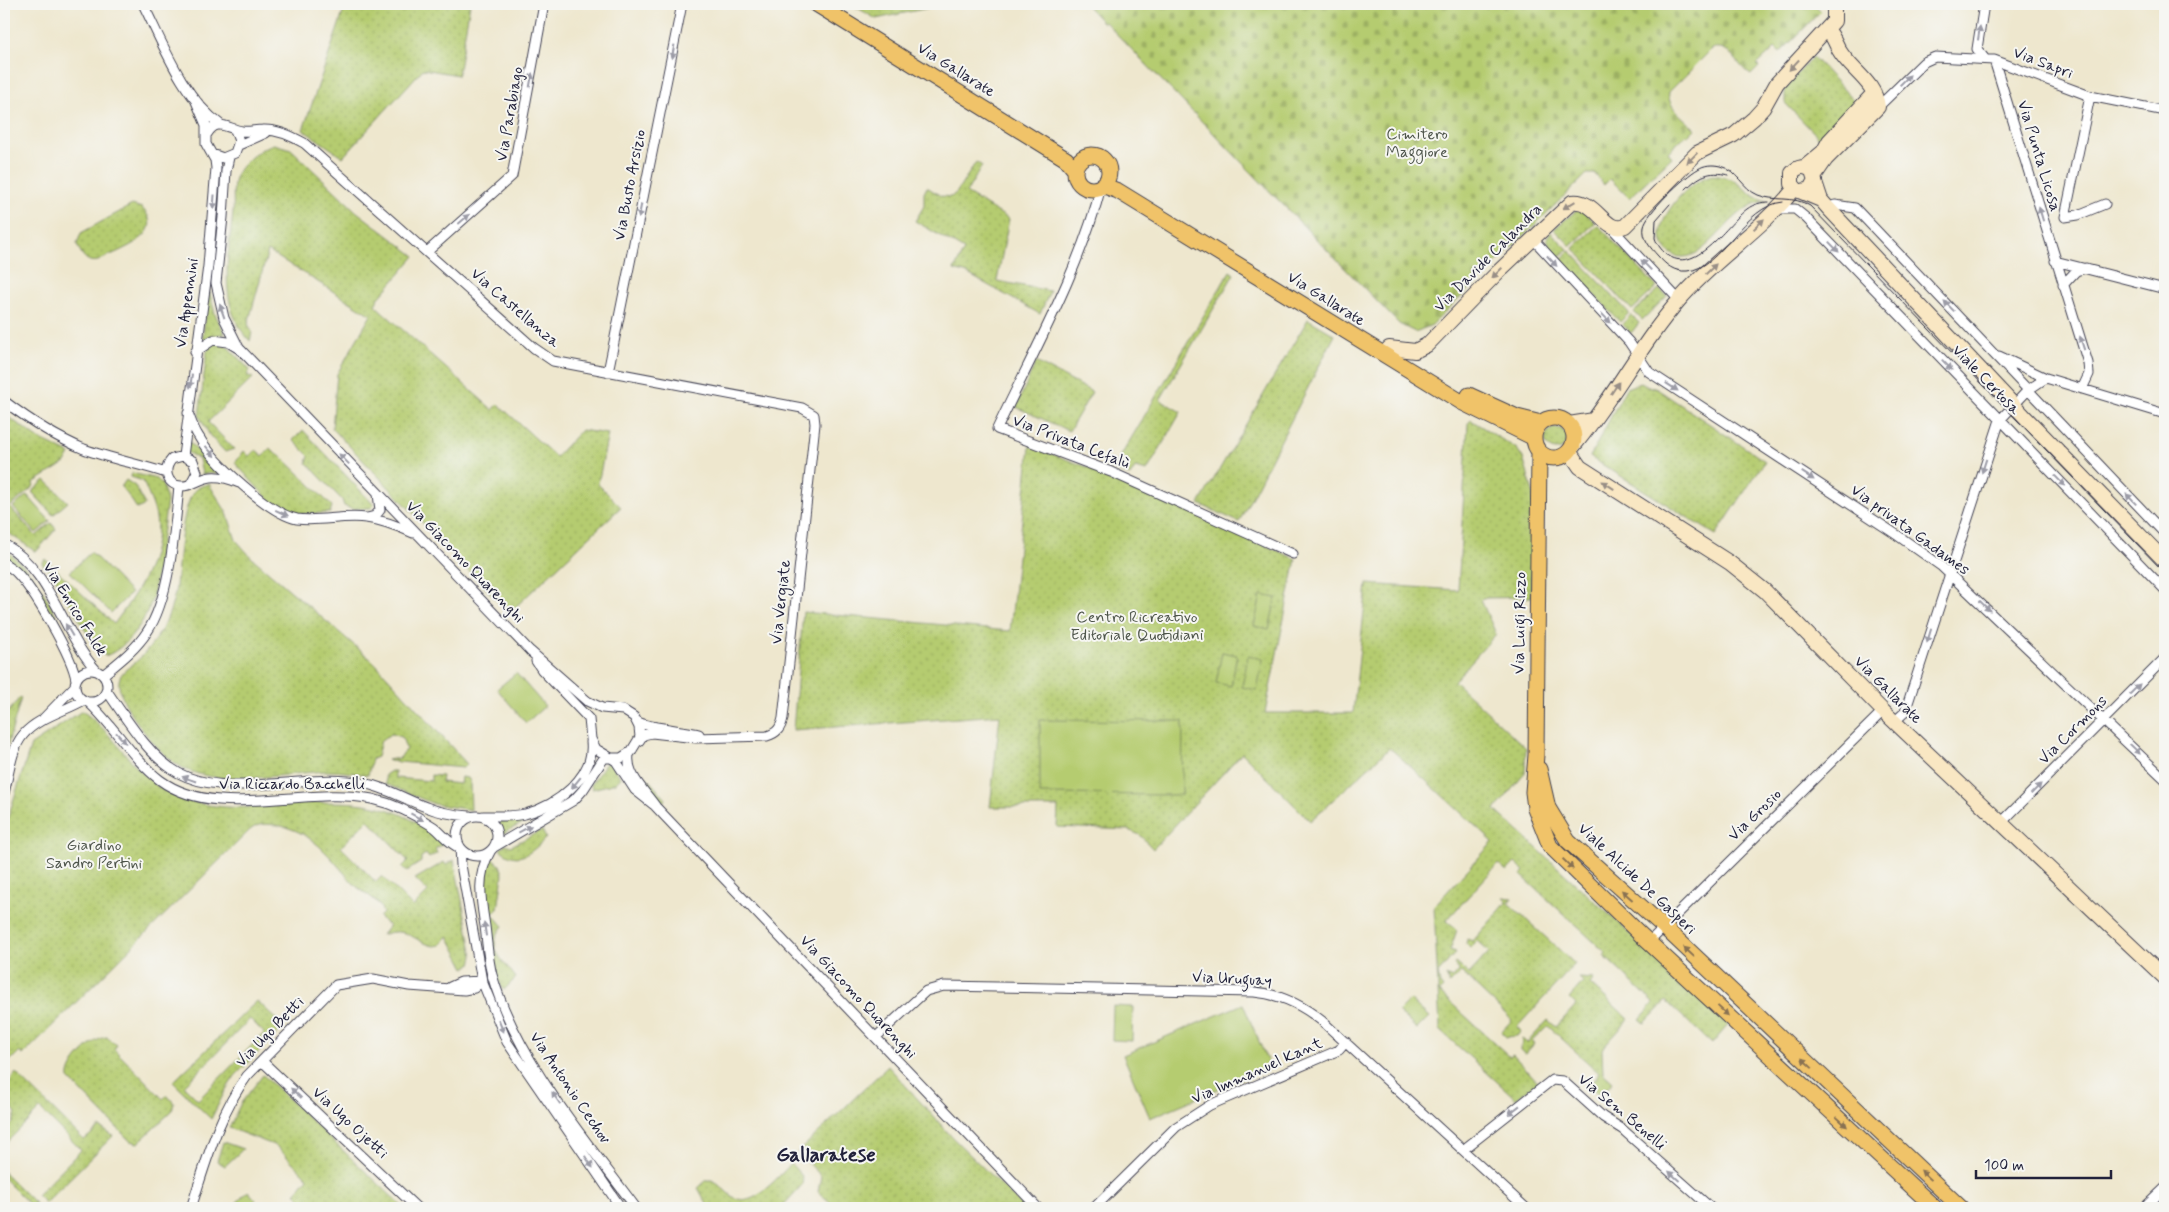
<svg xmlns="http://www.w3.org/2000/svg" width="2169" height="1212" font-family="Mynerve,sans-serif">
<defs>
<pattern id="green-dots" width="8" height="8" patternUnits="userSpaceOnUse" patternTransform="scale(1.25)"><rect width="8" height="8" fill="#b5cc70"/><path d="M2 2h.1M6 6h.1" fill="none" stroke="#9baf62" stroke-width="1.8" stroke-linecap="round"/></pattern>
<pattern id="cemetery-stones" width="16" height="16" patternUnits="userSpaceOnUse" patternTransform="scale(1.25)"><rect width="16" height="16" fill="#b5cc70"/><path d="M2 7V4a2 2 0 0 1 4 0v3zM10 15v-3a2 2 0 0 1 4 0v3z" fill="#9baf62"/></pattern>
</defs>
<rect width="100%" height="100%" fill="#f6f6f2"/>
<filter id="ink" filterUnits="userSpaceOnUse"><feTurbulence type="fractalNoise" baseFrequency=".02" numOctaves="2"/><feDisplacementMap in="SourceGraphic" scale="10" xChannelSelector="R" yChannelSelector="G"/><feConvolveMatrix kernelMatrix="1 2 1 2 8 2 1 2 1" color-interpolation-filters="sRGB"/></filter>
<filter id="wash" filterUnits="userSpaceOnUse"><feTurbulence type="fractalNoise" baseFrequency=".0096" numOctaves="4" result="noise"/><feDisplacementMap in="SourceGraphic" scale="20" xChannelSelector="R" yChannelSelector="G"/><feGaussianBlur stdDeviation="1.12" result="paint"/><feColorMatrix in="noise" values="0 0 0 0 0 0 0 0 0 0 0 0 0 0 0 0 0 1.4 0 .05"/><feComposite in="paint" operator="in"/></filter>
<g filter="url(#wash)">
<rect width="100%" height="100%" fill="#eee7ce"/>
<path fill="url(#green-dots)" stroke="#6c7756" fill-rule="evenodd" d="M346,4h124l-12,71 -35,-6 -80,88 -40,-27z
M851,4h96l-71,15z
M1813,57l54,57 -35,37 -47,-48v-16z
M274,144l17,5 66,63 58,44 -37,43 -3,6 118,105 5,-6 58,53 25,-27 27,4 -10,50 23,23 -112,106 -177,-185 5,-54 34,-59 -103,-64 -20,73 4,8 -2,9c-33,-34 -22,-86 -17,-128 1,-11 -1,-25 2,-35 4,-13 26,-31 39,-34z
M976,162l6,4 -16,27 43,26 -12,62 53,10 -10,23 -72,-40 -14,-4 10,-20 -49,-29 9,-15v-13l3,-6 14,9 10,1 6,-5z
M1713,175l19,4 22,17 12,5c-34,3 -55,56 -83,56 -7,0 -13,-3 -17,-8 -20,-24 24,-71 47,-74z
M132,205l10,3c27,28 -24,42 -44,53 -12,3 -17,-7 -21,-17l4,-11z
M1577,210l8,2 10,11 -24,23 -17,-17z
M1598,225l59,62 -25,23 -59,-62z
M1551,232l17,17 -10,9 -9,-11 -2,-10z
M1570,251l59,62 -9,9 -60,-62z
M1230,271l4,3 -74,126 21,12 -34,59 -12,-3 -5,8 -17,-7z
M209,289l6,25 10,20 -13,1 -10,8z
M1659,289l8,7 -25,24 -8,-8z
M1631,315l8,8 -8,10 -9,-9z
M1308,319l27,16 -96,187 -40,-18z
M214,343l12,2 24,25 -3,5 6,3 -45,44 26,27 -9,3 -15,-16 -11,-20 8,-65z
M1036,362l56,30 -23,39 -53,-24z
M1640,383l17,6 108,72 -49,74 -126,-78 36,-69z
M4,414l37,26 29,14 -5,9 -32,20 1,3 -24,21 26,29 15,-13 5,6 -20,23 -32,-22z
M1471,420l46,29 6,9 10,34 -2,105 -45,1 -5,2 15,34 -42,47 72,67 -1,25 -30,37 234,214 -17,20 -46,-43 -21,22 -5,-4 14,-16 -50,-47 2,-3 -85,-78 3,-4 -9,-8 -8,8 -9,-7 -52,57 11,9 -7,20 6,2 -18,21 2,11 3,4 -4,4 71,65 3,-2 25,27 -22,17 -76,-69 -6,-124 59,-64 -103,-94 -80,73 -68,-68 -89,96 -13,-14 -12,-5 -71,-3 1,-20h-68l10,-92 -207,15 10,-118 207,19 20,-185 79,29 187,84 -31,154h88l14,-129 91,6 10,-167z
M1545 439a11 11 0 1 1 22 0a11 11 0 1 1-22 0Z
M303,430l71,75 -3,3 -19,1 -8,-3 -2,-6 -35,-37 2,-7 -16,-16z
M187,440l30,29v4l-15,1 -3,-15 -14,-8z
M270,448l7,7 2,-1 53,52 -2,7c-13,0 -27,2 -39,-1 -22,-6 -41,-34 -56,-49l9,-12 5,5 7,-6 7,6z
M132,473l25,6 5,5 5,17 -13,91c-5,24 -25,56 -49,64l-10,-9 -41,-71 -12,-12 3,-5 69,65c22,-30 48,-68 42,-107 -2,-12 -9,-25 -13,-36l-12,-4z
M45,480l23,22 -15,13 -21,-23z
M126,480l9,6 10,19 -8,4c-4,-7 -11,-17 -16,-22z
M209,484l18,29 9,27 15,17 123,105 93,102 -4,4 -74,-7 -2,-1 13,-2 6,-9 -4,-12 -11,-3 -10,6 -4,17 -5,2 -4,16c-14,-2 -27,-4 -41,-4 -45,2 -113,20 -152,-8 -17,-11 -64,-66 -55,-86 4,-8 13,-12 19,-18 18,-17 31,-41 36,-66 4,-25 5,-80 18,-100 4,-5 9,-8 16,-9z
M4,550c31,19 46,55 63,86l-3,1 -34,-60 -26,-22z
M20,697l1,1 -17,60v-40z
M82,711c37,24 55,72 98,87 78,28 159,-20 234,23 11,6 22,13 31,22l-10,6 2,4 -8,5 -3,-4 -5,3v5l-14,9 -5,-4 6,-6 -40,-41 -27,27 35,35 6,-6 31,31 15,-15 -13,-13 29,-17 2,3 8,-5 19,96 -2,8 -6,4 -17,-32 -7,9 -7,1c-20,-4 -27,-21 -52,-11l7,-9 -10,-9 4,-4c-4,-15 -20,-19 -30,-30 -23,-25 -40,-53 -78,-58 -10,-1 -16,-2 -25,5l-227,225 -4,-3 -15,15v-237l27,-85z
M591,763l3,1 -9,18 -16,16 -67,36 -3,-13 32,-4 42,-24 10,-12z
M606,763l5,1 10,14 -5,5 -24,6 -1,-5z
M391,771h4v7l36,3v-6l11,1 -1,6 19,2 1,-7 7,1 2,3 1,29 -37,-6 -48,-20 -1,-9z
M646,777l20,22 -4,4 -21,-22z
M542,830l4,8c-14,14 -28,28 -46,11l6,-5 5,2z
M492,858l8,7 3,9 -5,35 -6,5 11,12c-19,23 1,34 13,52l-12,12c-11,-10 -20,-88 -19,-106 1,-9 3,-18 7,-26z
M1503,897l9,1 -4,5 67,61 -58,63 4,4 -4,5 -11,1 -5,-5 11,-12 -51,-48 -12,12 -3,-9 6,3 7,-8 -4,-5 1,-2 13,11 20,-22 -12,-11 -7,7 -4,-4 1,-5 6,2 34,-39z
M1579,978l15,1 -4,5 39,35 -27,30 1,24 10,9 -13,14 -10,-9 3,-3 -1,-2 7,-9 -51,-47 -16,15 2,3 -9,10 -4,-3 1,-12 5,4 21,-23 8,7 20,-22 -7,-7 14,-16z
M257,1001l27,25 -49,50 -10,15 -14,28 -38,-37zM250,1019l14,14 -66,67 -14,-14z
M107,1037l10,8 -3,4 49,50 4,-4 7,8 -2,8 -34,32 -8,-2 -61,-62c-3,-14 25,-42 38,-42z
M888,1066l64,71 72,71h-187l-19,-16 3,-16 -23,-24z
M16,1073l68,67 16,-13 13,9 -68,67 -8,-8 44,-45 -41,-41 -36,36v-13l9,-9 3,-10 -11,-15 -1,-9z
M263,1075l141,133h-94l-15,-15 13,-15 -32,-32 -47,-18 12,-25z
M223,1142l20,7 -18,17 -8,-5z
M791,1164l12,13 -1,8 -21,23h-72l-11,-20 9,-8h5c8,5 14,12 21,17 20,12 45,-21 58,-33z
M4,1172l36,36h-7l-29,-29z"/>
<path fill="url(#cemetery-stones)" stroke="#6c7756" d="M1085,4h729l7,7 -41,42 -5,-5 -18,17 2,2 -8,8c-13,-7 -21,-33 -39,-26l-43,43c-3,15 17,27 26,37l-7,7 -2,-1 -18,17 4,5 -43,41 -19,-19 -6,6 -9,-11h-8l-155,151 -17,7 -16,-8 -294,-302 -2,1z"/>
<path fill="#b5cc70" stroke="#6c7756" d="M27,495l23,26 -14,12 -23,-26z
M91,552l40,41 -20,20 -41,-41z
M1261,595l15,3 -7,31 -15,-3z
M1222,652l15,3 -6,31 -15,-3z
M1248,656l15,3 -6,31 -15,-3z
M516,673l29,33 -19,17 -29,-34z
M1040,720l143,1 -1,74 -142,-1z
M1410,1000l19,17 -12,12 -19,-17z
M1243,1004l27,63 -120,51 -27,-63z
M1113,1006l20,1 -1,34 -20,-1z
M248,1191l8,9 -8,8h-17z"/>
</g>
<g filter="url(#ink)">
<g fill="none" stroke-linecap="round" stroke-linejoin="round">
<g stroke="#414051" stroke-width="11">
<path id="street" d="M143,4c20,40 40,94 78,121
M1984,4l-7,45 8,10
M1994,60l94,303 1,11 -7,15
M2090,96l-25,121 13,-2 27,-11
M1878,107l46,-45 11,-5 59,3 96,36 75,15
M207,134c10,-17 21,-5 35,-3 7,1 13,-1 20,-1 15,-1 30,6 42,13l230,205 19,13 249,47 12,7 1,9 -32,294c-2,10 -6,15 -16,18l-71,2 -44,-5 -9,2 -4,6
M239,145l27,-12
M212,154l11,4 12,-5 4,-12 -4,-11
M229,157l-3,14 -3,46 -7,66 8,35 16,32
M1101,187c-21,82 -68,166 -104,242l114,43 182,82
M1828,208l7,-3 20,3 310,326
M1775,209h20l11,9 359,372
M1609,225l70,75
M1532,238l97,104 20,30 248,163 44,31 224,213
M428,251l84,-75 32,-172
M2055,261l110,28
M2063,285l13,-14 10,-3
M195,352l18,-12 15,2 13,8 289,301 57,50 15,7 21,2 11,7 5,10 1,10 -11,18c-3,20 17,37 27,52l382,401
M1999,356l47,22 119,36
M608,372l74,-368
M4,401c25,19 51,36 80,48 27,10 55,15 82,24
M188,413c3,8 6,17 11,24 14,25 71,77 98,82 22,3 46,-4 69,-1 16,2 32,8 47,15
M183,456l25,-190 8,-98 -1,-8 -9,-16v-19l-11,-26
M191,483l6,-11 -4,-11 -10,-5 -11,3c-9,10 -6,26 9,27 10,1 19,-8 30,-9 10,-1 19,2 28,6
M367,518l8,-2 5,-6 -2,-16
M4,544c47,26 58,88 92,126
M4,563c4,3 9,6 12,9 17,17 57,85 60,108
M536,661l6,9 47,49 2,20 5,10 20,12 19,29 19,15
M75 686a16 16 0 1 1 32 0a16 16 0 1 1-32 0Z
M103,675c16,-13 33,-26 44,-43 23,-33 28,-105 32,-146
M107,691c59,88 72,100 179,92 26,-2 51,-5 76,0 24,4 42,16 64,24 14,6 29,8 44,9
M88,702c26,23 44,57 72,78 57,42 147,5 212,19 22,5 44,16 62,28 9,7 15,17 26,21
M43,719l31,-32
M637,721c6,6 50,10 62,13
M1894,722l11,-10 95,-292 28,-30 18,-12
M4,793c5,-18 7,-44 19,-58 14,-17 42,-24 61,-35
M457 836a20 20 0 1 1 40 0a20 20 0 1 1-40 0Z
M483,816c14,0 29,1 42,-2 31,-8 70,-37 66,-72
M2001,823l164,-165
M494,847l80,-47 9,-10 21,-32h17l11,-7
M460,848l1,17 21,116 25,61 114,166
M490,852c-14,23 -9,49 -5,74 2,16 3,34 7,49 24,84 93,164 144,233
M1649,942l234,-231
M450,987l11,-5 22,-1
M876,1037l50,-46 18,-5 310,6c26,2 47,12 68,29l204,187
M262,1061l155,147
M1463,1150l89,-70 11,1 40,36 19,12 89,79
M191,1208c15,-45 27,-93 56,-132l89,-91 37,-6 36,7 55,4 10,-2 8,-7
M1094,1208l82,-81 34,-22 129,-55 7,-8
M2144,1208l21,-20"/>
</g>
<g stroke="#414051" stroke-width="16">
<path id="secondary" d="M1805,167l18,-15 6,-11 45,-48
M1815,175l11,-16 52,-52c-3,-26 -27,-36 -39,-57 -4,-8 -6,-14 -12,-21
M1815,182l6,18 7,8 199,211 138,142
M1802,191l8,-2 5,-9 -3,-9c-7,-6 -14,-5 -20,2v11l5,6 24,10
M1389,348l26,3 12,-6 71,-73 74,-70c24,-4 33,33 53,24l72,-73 37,-18 20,-17 9,-10 14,-25 57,-62v-17
M1569,424l25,-4
M1572,448c40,-47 67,-102 108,-149 34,-40 82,-69 115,-111
M1569,451l11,16 150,96 35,28 118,120 282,267"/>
</g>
<g stroke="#414051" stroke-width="17">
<path id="primary" d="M816,4l250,155 9,11
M1075 172a17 17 0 1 1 34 0a17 17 0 1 1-34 0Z
M1102,185l16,6 345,212 71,35
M1469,395l48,22 24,6
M1534 438a20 20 0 1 1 40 0a20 20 0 1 1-40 0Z
M1539,451l-3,304 -3,37 2,16 15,38 92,90 293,272
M1539,769l9,39 20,33 96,86 297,281"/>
</g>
<use href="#street" stroke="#fff" stroke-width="9"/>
<use href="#secondary" stroke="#f9e7c3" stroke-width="14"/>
<use href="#primary" stroke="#f0c369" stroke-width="15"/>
<path stroke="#22223b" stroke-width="1" d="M1686,189c13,-13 23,-19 42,-14
M1783,202c-39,3 -62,67 -96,69 -13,1 -21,-6 -29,-15 -8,-9 -16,-17 -14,-30 2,-13 41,-50 54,-57 6,-4 14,-5 22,-3 17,4 23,23 38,29 17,7 35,0 52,11l355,367
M1670,204l-14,16 -1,18c2,7 8,14 14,18 28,18 59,-33 78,-47 7,-5 14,-7 22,-7"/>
</g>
<defs><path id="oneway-solid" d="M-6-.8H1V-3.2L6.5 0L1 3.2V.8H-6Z" transform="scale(1.25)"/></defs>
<g fill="#9c9ca7">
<use href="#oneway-solid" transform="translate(1979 33) rotate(-82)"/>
<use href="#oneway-solid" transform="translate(673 52) rotate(101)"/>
<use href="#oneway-solid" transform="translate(531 80) rotate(-80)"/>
<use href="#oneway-solid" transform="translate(1905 80) rotate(-45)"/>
<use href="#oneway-solid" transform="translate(214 202) rotate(94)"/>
<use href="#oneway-solid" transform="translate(640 211) rotate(101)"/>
<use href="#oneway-solid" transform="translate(2041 214) rotate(-107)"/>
<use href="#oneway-solid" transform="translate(464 219) rotate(-41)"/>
<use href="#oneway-solid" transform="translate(1834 247) rotate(46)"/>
<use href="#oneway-solid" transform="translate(1552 261) rotate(47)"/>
<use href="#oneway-solid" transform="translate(1646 265) rotate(-134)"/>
<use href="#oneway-solid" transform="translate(1949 306) rotate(-134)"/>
<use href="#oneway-solid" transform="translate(222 311) rotate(-109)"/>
<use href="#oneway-solid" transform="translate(1606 318) rotate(46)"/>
<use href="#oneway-solid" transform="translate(2082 343) rotate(-108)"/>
<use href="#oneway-solid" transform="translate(1947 365) rotate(46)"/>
<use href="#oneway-solid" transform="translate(191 381) rotate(98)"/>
<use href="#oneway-solid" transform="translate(1672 387) rotate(33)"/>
<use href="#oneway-solid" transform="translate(210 451) rotate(49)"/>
<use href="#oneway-solid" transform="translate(344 459) rotate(-134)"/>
<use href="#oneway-solid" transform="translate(1984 466) rotate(108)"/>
<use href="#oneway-solid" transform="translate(1808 476) rotate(33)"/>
<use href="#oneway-solid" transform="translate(2060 481) rotate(46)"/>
<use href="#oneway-solid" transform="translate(2131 499) rotate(-134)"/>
<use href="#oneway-solid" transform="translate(282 513) rotate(25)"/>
<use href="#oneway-solid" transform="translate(1985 606) rotate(44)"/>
<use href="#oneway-solid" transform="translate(69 630) rotate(-120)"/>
<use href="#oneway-solid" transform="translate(1929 636) rotate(107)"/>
<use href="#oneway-solid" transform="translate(2135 689) rotate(-45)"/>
<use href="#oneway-solid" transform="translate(121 738) rotate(48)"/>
<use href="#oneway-solid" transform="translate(2135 749) rotate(44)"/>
<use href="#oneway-solid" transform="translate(189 779) rotate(-161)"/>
<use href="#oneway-solid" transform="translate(576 783) rotate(129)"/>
<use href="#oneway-solid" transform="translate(2036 789) rotate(-45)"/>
<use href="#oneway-solid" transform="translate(417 817) rotate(29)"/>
<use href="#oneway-solid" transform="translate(525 829) rotate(-28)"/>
<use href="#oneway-solid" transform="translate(485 929) rotate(-98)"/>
<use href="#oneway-solid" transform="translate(501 1026) rotate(68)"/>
<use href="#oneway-solid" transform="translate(296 1093) rotate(-137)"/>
<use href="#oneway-solid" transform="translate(556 1098) rotate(-125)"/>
<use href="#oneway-solid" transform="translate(1514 1110) rotate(142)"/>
<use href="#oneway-solid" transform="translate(589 1162) rotate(56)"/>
<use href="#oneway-solid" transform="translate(1674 1176) rotate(-138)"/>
</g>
<g fill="#988e86">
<use href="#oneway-solid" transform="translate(1794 65) rotate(133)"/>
<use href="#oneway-solid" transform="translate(1692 158) rotate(135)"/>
<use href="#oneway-solid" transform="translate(1569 205) rotate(149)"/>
<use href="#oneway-solid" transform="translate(1759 224) rotate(-44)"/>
<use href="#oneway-solid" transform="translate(1711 269) rotate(-44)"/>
<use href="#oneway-solid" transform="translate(1497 273) rotate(135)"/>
<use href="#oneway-solid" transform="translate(1615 388) rotate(-57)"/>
<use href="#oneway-solid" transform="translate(1608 485) rotate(-147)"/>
</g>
<g fill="#897252">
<use href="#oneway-solid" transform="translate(1568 864) rotate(44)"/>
<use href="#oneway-solid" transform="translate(1627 895) rotate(-138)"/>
<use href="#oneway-solid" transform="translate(1689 952) rotate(-137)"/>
<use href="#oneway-solid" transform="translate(1723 1011) rotate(43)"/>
<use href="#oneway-solid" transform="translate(1807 1063) rotate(-137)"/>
<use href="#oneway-solid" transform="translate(1842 1122) rotate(43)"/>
<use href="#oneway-solid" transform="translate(1926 1175) rotate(-137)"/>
</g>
</g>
<g text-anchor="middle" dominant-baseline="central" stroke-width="4" stroke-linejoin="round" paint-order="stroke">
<g font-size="16" fill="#22223b" stroke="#f6f6f2">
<text transform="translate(2043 63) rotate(21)">Via Sapri</text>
<text transform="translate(956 70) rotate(32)">Via Gallarate</text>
<text transform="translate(510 114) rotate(-80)">Via Parabiago</text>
<text transform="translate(2039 156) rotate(73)">Via Punta Licosa</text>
<text transform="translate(630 185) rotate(-79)">Via Busto Arsizio</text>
<text transform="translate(1488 258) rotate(-45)">Via Davide Calandra</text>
<text transform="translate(1326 299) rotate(32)">Via Gallarate</text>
<text transform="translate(187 303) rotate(-82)">Via Appennini</text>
<text transform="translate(515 308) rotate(41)">Via Castellanza</text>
<text transform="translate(1986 380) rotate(46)">Viale Certosa</text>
<text transform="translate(1071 442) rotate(21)">Via Privata Cefalù</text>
<text transform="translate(1910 530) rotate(36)">Via privata Gadames</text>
<text transform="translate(465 562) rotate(46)">Via Giacomo Quarenghi</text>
<text transform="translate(781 602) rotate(-84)">Via Vergiate</text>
<text transform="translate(75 609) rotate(58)">Via Enrico Falck</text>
<text transform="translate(1520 623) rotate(-89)">Via Luigi Rizzo</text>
<text transform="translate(1888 690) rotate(45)">Via Gallarate</text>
<text transform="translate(2073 730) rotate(-45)">Via Cormons</text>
<text x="292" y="784">Via Riccardo Bacchelli</text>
<text transform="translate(1755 815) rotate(-44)">Via Grosio</text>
<text transform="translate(1637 879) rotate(43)">Viale Alcide De Gasperi</text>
<text transform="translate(1232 979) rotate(3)">Via Uruguay</text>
<text transform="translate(858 997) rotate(47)">Via Giacomo Quarenghi</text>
<text transform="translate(270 1032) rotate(-46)">Via Ugo Betti</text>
<text transform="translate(1257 1071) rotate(-24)">Via Immanuel Kant</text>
<text transform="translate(570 1088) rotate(56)">Via Antonio Cechov</text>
<text transform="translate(1622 1112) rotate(40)">Via Sem Benelli</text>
<text transform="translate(350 1123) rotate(43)">Via Ugo Ojetti</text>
</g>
<g font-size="16" fill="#4e554b" stroke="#f6f6f2">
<text x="1417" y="134">Cimitero<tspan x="1417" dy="18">Maggiore</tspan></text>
<text x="1137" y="617">Centro Ricreativo<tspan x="1137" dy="18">Editoriale Quotidiani</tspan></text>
<text x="94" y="845">Giardino<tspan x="94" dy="18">Sandro Pertini</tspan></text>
</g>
<g font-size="21" font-weight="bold" fill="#22223b" stroke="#f6f6f2">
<text x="826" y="1155">Gallaratese</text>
</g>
</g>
<rect width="2169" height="1212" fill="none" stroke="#f6f6f2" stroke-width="20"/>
<path d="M1976 1170v8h135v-8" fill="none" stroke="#22223b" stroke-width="2.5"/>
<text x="1984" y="1170" font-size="15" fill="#22223b" stroke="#f6f6f2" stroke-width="4" paint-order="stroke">100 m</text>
</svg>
